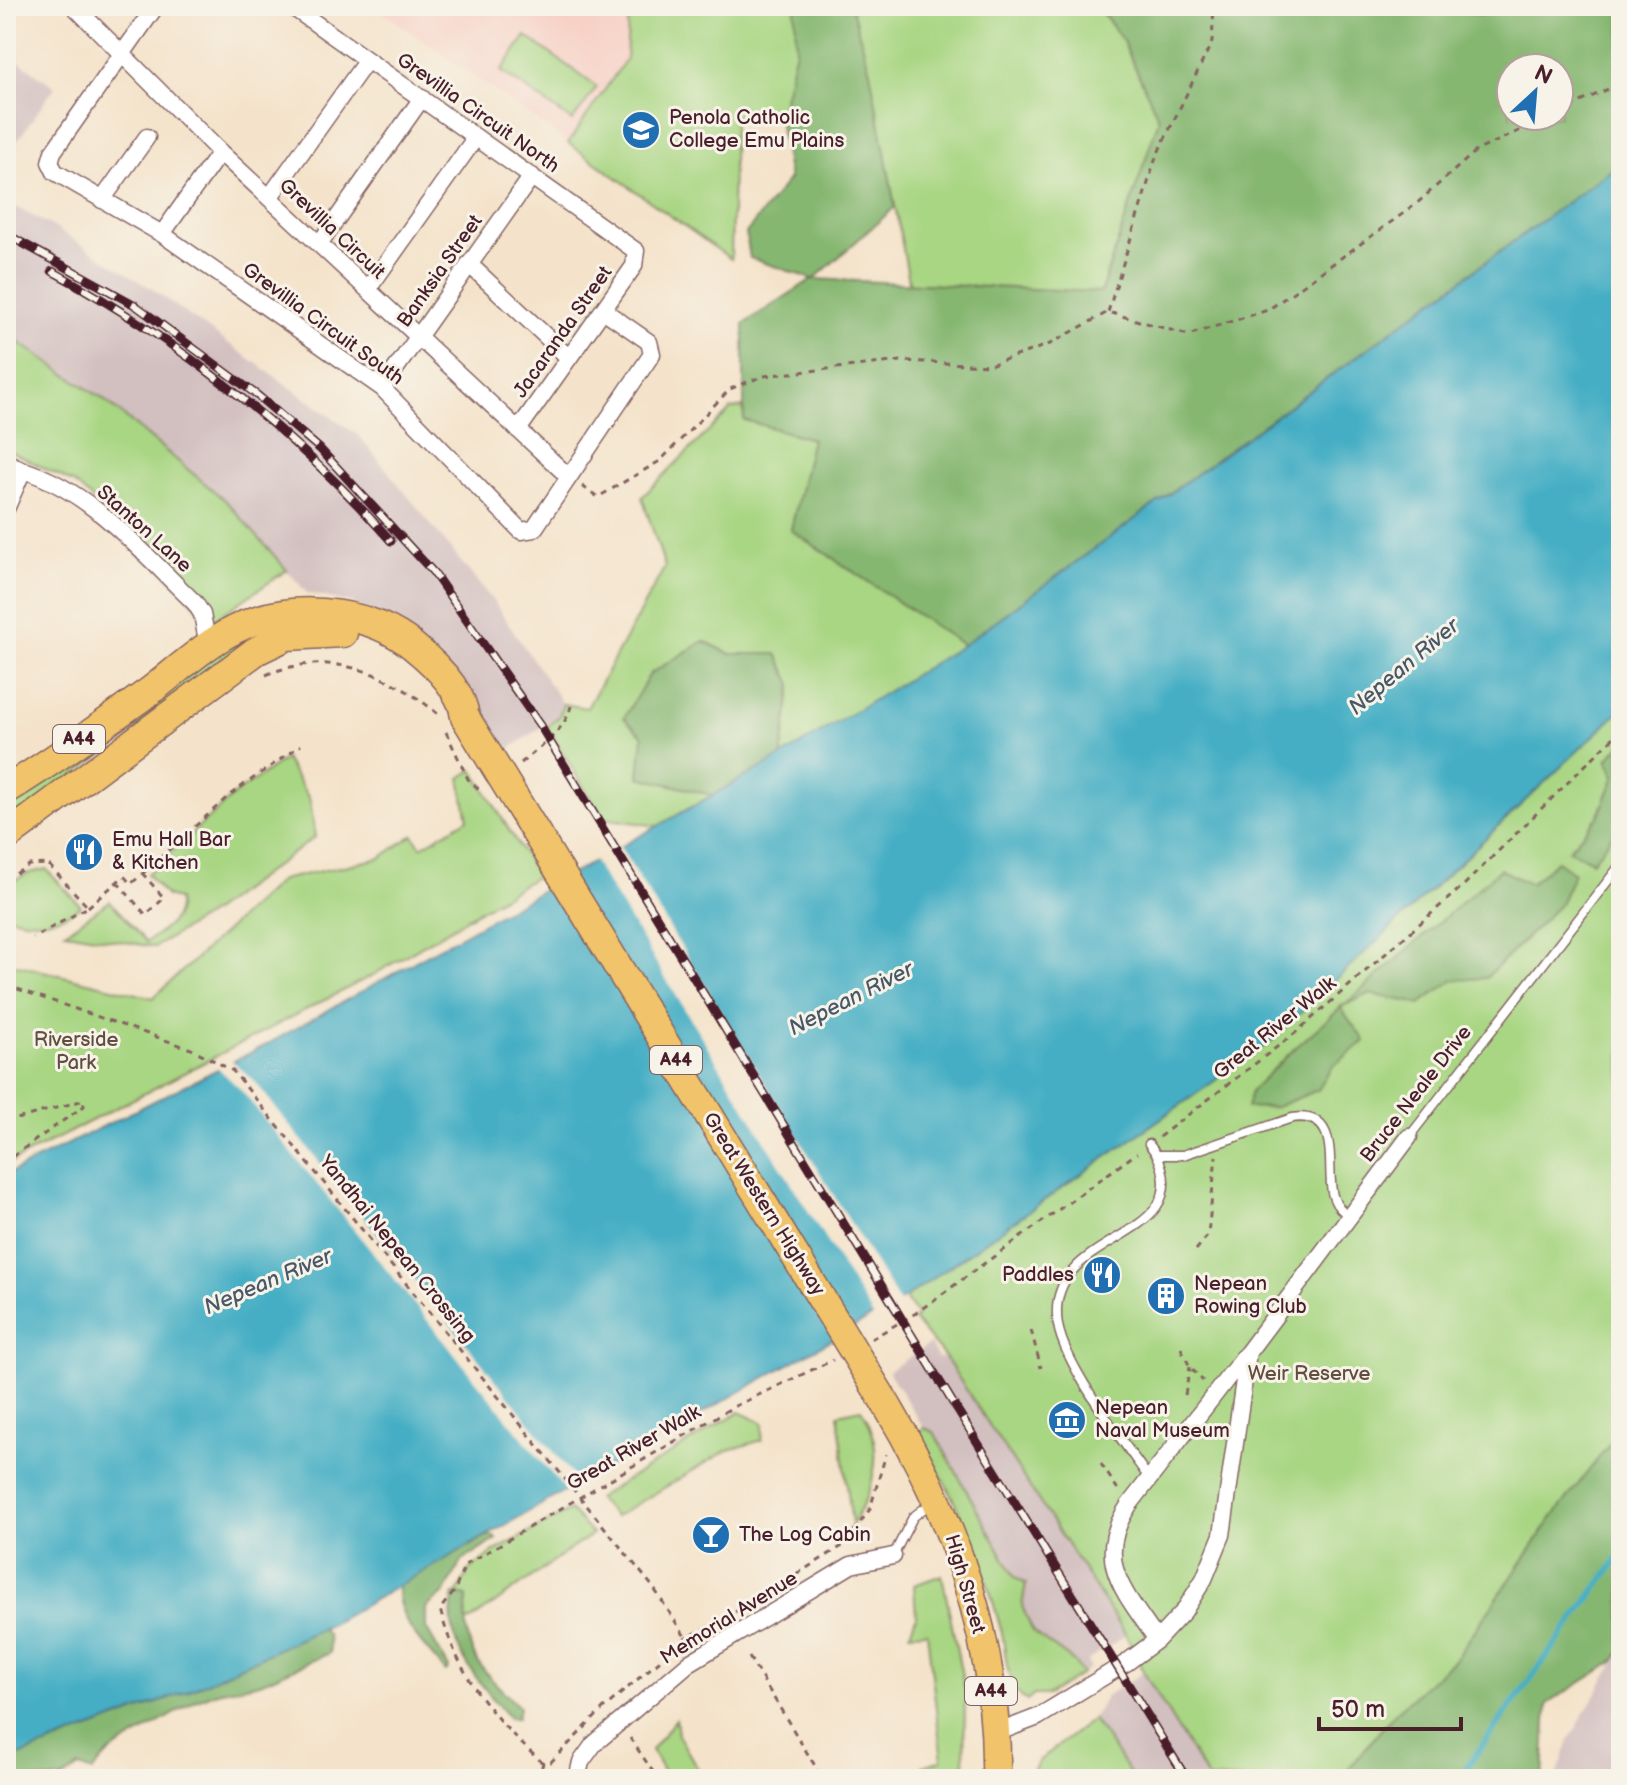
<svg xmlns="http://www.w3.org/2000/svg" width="1627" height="1785" font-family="'Balsamiq Sans',sans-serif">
<rect width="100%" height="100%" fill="#f7f3e8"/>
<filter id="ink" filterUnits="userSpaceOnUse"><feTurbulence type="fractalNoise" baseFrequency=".0125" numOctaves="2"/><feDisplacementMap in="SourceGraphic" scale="16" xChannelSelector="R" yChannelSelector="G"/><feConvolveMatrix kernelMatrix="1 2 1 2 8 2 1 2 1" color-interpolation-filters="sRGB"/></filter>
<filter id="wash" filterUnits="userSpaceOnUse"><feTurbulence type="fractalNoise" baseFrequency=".006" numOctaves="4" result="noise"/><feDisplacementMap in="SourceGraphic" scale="32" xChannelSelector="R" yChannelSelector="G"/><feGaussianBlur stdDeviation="1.8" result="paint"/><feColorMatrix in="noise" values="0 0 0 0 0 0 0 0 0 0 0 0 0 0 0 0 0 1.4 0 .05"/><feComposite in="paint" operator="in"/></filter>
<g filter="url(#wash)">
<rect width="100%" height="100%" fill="#f4e3ca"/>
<path fill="#f7d1c6" d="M374,6h362l-5,253 -163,-116z"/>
<path fill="#d2bfbf" d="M6,52l49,35 -49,70z
M6,202l46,24 100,63 208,148 133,164 70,103 -4,12 -59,39 -5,-7 5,-8 -58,-80 -53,-42 -37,-15 -45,-10 -81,-92 -123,-102 -97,-65z
M930,1344l8,14 7,-1 181,278 -39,26 3,7 -8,6 -8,-12 -41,-30 -12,-26 4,-22 -9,-6 -82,-146 -10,-4 -36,-57z
M1621,1651v128h-65l13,-39z
M1144,1672l64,107h-74l-41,-60 13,-23z"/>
<path fill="#a9d683" stroke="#7a7a57" stroke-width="2" d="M629,6h469l25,35 37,78 -60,174 -190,-7 -30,-159 -146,-11 -3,143 -163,-116 58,-84z
M1450,6h44l-11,9 -32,-6z
M526,36l71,51 -25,34 -71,-50z
M6,334l97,65 123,102 61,69 -76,52 -89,-96 -48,-43 -68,-34z
M743,407l1,13 68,19 -21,91 172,115 -182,112 11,-73 -88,-43 -54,33 -11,103 73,18 -54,31 -55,-8 -56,-91 12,-11 4,-12 24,4 78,-141 -23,-70 89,-88z
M269,631l-263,195v-19l237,-172z
M1621,710v739l-184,330h-229l-64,-106 -18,-38 -181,-278 -32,-38 4,-3 -12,-18 365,-256z
M285,759l25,41 5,37 -104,76 -56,34 -90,-15 45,-31 36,41c16,-11 35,-21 32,-43l-12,-3 -19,-22 88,-80z
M473,770l64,106 -162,98 -369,191v-203l147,36 128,-118 99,-22 33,-23 8,12 47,-28 -8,-41z
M46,869l35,37c-21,16 -50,19 -75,9v-29l20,-12z
M861,1409c25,37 14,81 -9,115l-14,-110z
M739,1412l24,11 -1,17 -36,11 -111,66 -18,-19z
M924,1428l10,4 81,146 11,6 -4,22 11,26 41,30 8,12 -34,21h-14l-7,6c-22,-13 -20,-45 -25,-68 -18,-69 -47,-139 -85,-199z
M570,1510l22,24 -128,91 3,-29 -10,-2 11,-23 27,-20z
M942,1575l23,116 -1,88h-33l-8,-13 19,-6 -15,-128 -17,1 6,-16 -2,-32z
M676,1719l2,16 26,44h-36l-17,-29z
M1093,1719l41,60h-107l13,-19z"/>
<path fill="#86b771" stroke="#686b4e" stroke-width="2" fill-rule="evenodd" d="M795,6h56l19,65 25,136 -81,72 287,13 58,-173 -36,-78 -25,-35h352l2,3 31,6 11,-9 51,4 7,-4h69v157l-658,482 -172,-115 21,-91 -68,-19v-96l68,-45 -62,-21 -4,-25 43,-54 -10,-60 17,-69zM1511,68h48v48h-48z
M704,641l26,13h47l15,30 -11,73 -69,38 -73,-18 4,-41 -19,-18 26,-44z
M1621,744v80l-28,37 -25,-11 30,-33 17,-41 -8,-16z
M1557,861l17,12 -14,31 -74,74 -33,2 -33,24 -51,-10 -29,13 25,34 -32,25 -15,24 -42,17 -29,1 4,-17 44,-43 205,-179 30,15z
M1621,1429v222l-8,11 -66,42 -4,75h-194l-1,-10 47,-56 60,-54 98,-142z
M490,1535l7,4 -35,22 -18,32 -18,15v20l23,40 -3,4c-23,-28 -51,-51 -48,-89z
M454,1594l13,2c-6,59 13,72 52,111l-2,11h-8c-30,-37 -68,-74 -55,-124z
M316,1622l12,14 2,17 -70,30 -43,9 -22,9 -85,51 -18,20 -13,-5 -17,12h-56v-25z"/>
<path fill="#45aec4" stroke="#486678" stroke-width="2" d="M1621,163v547l-351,332 -365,256 -574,326 -143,67 -182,70v-586l258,-129 517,-289 182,-112z"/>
<path fill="#f4e3ca" d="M618,844l283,461 -26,15 -283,-462z
M230,1059l23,21 328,406 -13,8 -327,-404 -25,-24z"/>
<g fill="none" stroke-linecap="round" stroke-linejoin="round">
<path stroke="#45aec4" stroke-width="6" d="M1458,1779l163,-225"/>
</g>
</g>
<g filter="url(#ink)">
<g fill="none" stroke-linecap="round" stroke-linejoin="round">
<g stroke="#866463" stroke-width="11">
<path id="lane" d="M1409,1137l212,-273
M1149,1144l8,11h26l109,-37c55,-8 30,59 43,83 2,6 8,10 13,14
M1149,1478c-25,-35 -84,-112 -91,-153 -16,-96 141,-80 99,-170
M893,1556l20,-39 18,-14"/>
</g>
<g stroke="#866463" stroke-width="19">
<path id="street" d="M74,6l146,146 349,325
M156,6l-103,146 -3,10 5,10 107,62 220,154 139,143 13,-2 118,-175 -3,-12 -46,-32
M291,6l345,245 -2,15 -116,164
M269,198l98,-138
M102,200l45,-63
M162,234l58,-82
M319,244l103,-146
M469,264l100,94
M368,289l108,-152
M382,388l150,-212
M6,462l17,8 -17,39
M23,470c69,21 121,85 172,133l7,11 6,32
M1157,1640c-32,-48 -65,-79 -28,-135l117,-151
M996,1733l42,-16 88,-54 31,-23 27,-29 20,-32 18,-44 26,-183 161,-215
M577,1779l4,-17 13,-18 95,-81 162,-98 42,-9"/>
</g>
<g stroke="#866463" stroke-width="31">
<path id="highway" d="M6,790c48,-29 95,-64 140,-96 35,-26 68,-60 111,-74 48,-16 116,-7 156,26 21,17 49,43 52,71
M6,837l250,-186 31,-15 56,-3
M886,1404c68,113 113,241 110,375"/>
</g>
<path stroke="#866463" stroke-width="3" stroke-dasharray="6 6" stroke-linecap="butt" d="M1559,112l62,-29
M1108,312l48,-155 56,-115 2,-36
M582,486l16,11 62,-36 70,-72 33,-13 138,-15 89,4 60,-21 58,-32 80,23 80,-25 147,-105 61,-54 75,-35
M266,675c64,-27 124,-2 173,40
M446,732l22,47 12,11
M521,763c19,-16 44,-32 50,-57
M6,880l23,-15 19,-1 40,43 -55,31
M117,882l29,33 18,-17 -21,-24
M88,907l36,-31 7,8 100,-90 70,-49
M6,1048l7,3 -7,5
M6,1122l78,-22v6l-78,55
M1159,1137l135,-103 171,-150 156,-154
M1196,1250l12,-15 8,-79
M1031,1330l10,38
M871,1339l45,-26 221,-160
M1181,1348l9,19 13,14
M1185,1395l5,-28
M1101,1464l18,27
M749,1657l74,122
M630,1738l28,41
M543,1763c-49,-42 -87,-90 -103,-154l14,-17 11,-27 268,-158 100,-47
M538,1779l5,-16 8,-1 53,-54 82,-70 38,-19 120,-74 26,-36 16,-55"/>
<use href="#lane" stroke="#fff" stroke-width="8"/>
<use href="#street" stroke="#fff" stroke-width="16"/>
<use href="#highway" stroke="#f1c36a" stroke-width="28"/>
<g stroke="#4a1f2b" stroke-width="9">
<path id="rail" d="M6,234l129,71 122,90 63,54 113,123 108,155 412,676 234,376
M52,271c127,69 244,162 339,270"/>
</g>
<use href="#rail" stroke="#f7f3e8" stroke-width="6" stroke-dasharray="18" stroke-linecap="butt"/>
<g stroke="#866463" stroke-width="31" stroke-linecap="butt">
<path id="highway-bridge" d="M465,717l421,687"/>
</g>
<path stroke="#866463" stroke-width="3" stroke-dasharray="6 6" stroke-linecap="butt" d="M6,985l188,65 39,21 420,516 33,51"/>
<use href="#highway-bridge" stroke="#f1c36a" stroke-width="28"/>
</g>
</g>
<defs>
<g id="school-disc" transform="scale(2)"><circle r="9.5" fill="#1f6fb2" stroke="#f7f3e8"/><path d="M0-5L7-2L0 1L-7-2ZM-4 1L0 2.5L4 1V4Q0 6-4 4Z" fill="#fff"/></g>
<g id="restaurant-disc" transform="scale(2)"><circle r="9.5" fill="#1f6fb2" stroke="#f7f3e8"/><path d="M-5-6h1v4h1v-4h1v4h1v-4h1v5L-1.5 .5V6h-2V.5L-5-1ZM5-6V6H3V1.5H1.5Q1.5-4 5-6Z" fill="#fff"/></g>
<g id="building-disc" transform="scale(2)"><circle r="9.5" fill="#1f6fb2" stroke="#f7f3e8"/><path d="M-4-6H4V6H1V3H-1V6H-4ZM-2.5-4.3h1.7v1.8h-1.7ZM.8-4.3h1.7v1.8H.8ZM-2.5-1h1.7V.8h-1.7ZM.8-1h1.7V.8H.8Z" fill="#fff"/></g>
<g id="museum-disc" transform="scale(2)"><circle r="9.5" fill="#1f6fb2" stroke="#f7f3e8"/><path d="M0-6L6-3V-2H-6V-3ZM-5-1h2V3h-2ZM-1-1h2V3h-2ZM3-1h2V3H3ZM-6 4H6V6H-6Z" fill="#fff"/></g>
<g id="bar-disc" transform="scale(2)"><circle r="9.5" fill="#1f6fb2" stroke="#f7f3e8"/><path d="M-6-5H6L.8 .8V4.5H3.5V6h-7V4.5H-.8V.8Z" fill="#fff"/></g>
</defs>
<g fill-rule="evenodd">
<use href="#school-disc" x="641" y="130"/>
<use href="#restaurant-disc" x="84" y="852"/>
<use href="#restaurant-disc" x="1102" y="1275"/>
<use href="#building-disc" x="1166" y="1296"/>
<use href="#museum-disc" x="1067" y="1420"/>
<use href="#bar-disc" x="711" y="1535"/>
</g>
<g text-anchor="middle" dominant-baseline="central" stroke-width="6" stroke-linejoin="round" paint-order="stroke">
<g fill="#f7f3e8" stroke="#7e5f64" stroke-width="2">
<rect x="53" y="725" width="52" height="28" rx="6"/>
<rect x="650" y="1046" width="52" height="28" rx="6"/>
<rect x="965" y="1677" width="52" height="28" rx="6"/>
</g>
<g font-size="18" font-weight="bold" fill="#4a1f2b">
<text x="79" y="739">A44</text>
<text x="676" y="1060">A44</text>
<text x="991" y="1691">A44</text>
</g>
<g font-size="20" fill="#4a1f2b" stroke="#f7f3e8">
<text transform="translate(478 113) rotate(35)">Grevillia Circuit North</text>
<text transform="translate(332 229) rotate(43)">Grevillia Circuit</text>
<text transform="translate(440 271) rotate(-55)">Banksia Street</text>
<text transform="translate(323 324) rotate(36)">Grevillia Circuit South</text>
<text transform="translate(563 332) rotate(-55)">Jacaranda Street</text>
<text transform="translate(144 529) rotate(42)">Stanton Lane</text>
<text transform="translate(1275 1028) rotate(-39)">Great River Walk</text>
<text transform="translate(1416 1094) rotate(-52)">Bruce Neale Drive</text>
<text transform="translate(764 1204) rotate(58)">Great Western Highway</text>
<text transform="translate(397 1249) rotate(51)">Yandhai Nepean Crossing</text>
<text transform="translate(634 1448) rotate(-30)">Great River Walk</text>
<text transform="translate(965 1584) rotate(74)">High Street</text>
<text transform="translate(729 1618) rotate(-32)">Memorial Avenue</text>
</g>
<g font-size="20" fill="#4a1f2b" stroke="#f7f3e8" text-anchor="start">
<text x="669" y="118">Penola Catholic<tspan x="669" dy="23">College Emu Plains</tspan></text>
<text x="112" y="840">Emu Hall Bar<tspan x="112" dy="23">&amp; Kitchen</tspan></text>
<text x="1074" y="1275" text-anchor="end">Paddles</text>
<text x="1194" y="1284">Nepean<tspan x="1194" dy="23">Rowing Club</tspan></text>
<text x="1095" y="1408">Nepean<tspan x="1095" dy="23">Naval Museum</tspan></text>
<text x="739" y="1535">The Log Cabin</text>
</g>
<g font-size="20" fill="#624d41" stroke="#f7f3e8">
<text x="76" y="1040">Riverside<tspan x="76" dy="23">Park</tspan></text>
<text x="1309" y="1374">Weir Reserve</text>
</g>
<g font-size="22" font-style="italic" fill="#485868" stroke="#f7f3e8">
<text transform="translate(1404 667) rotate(-40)">Nepean River</text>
<text transform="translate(851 999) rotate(-27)">Nepean River</text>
<text transform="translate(268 1282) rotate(-23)">Nepean River</text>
</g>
</g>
<rect width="1627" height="1785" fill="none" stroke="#f7f3e8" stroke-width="32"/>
<g transform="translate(1535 92) rotate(26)"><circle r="38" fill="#f7f3e8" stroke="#b29e9c" stroke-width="2"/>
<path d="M0-6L14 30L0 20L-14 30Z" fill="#1f6fb2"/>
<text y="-12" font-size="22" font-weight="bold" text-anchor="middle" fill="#4a1f2b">N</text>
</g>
<path d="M1319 1717v12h142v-12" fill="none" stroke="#4a1f2b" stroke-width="4"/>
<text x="1331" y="1717" font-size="24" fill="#4a1f2b" stroke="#f7f3e8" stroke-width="6" paint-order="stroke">50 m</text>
</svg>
